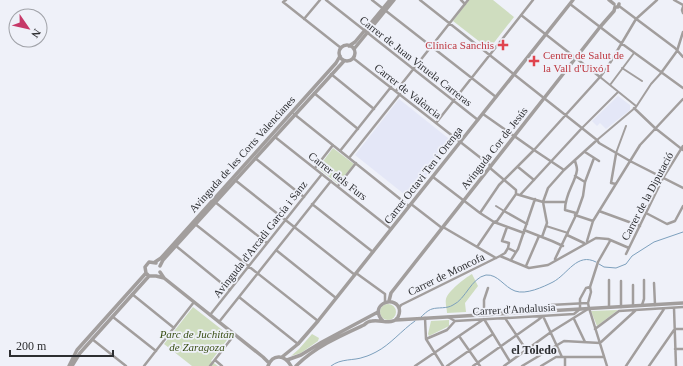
<svg xmlns="http://www.w3.org/2000/svg" width="683" height="366" font-family="Georgia,serif">
<rect width="100%" height="100%" fill="#eff1f9"/>
<path fill="#e4e7f7" d="M618,96l12,9v5l-24,19 -6,-6 -3,3 -5,-5z
M399,99l54,43 -44,56 -54,-43z"/>
<path fill="#cfddbf" d="M469,0h24l21,17 -25,32 -36,-28z
M333,148l21,16 -16,20 -20,-16z
M472,274l6,12 -13,17 1,9 -19,1c0,-4 -2,-10 -1,-14 2,-8 19,-21 26,-25z
M380 312a8 8 0 1 1 16 0a8 8 0 1 1-16 0Z
M193,307l37,29 -19,25 7,5h-26l-28,-22z
M618,310l-21,16 -6,-15z
M449,320v6l-20,10 -1,-2 3,-13z
M312,334l7,4 -1,3 -17,12 -10,3 8,-7z"/>
<g fill="none" stroke-linecap="round" stroke-linejoin="round">
<path stroke="#7da0bd" stroke-width="1" d="M599,264l5,3 12,1 10,-4 6,-8 22,-14 29,-10
M420,318c3,-3 8,-8 12,-9 6,-2 15,0 21,-4 13,-6 18,-27 33,-30 12,-1 18,12 29,16 11,4 28,-4 38,-9 15,-8 24,-30 43,-20
M331,366c10,-8 23,-5 33,-9 4,-1 8,-3 12,-5 14,-7 26,-22 39,-31"/>
<path stroke="#a29e9d" stroke-width="2" d="M622,68l20,13
M600,77l36,29
M610,85l24,-32
M582,128l36,-36
M597,140l39,-33 15,-23 10,-11
M616,153l10,-27
M496,206l8,5
M546,226l22,7"/>
<path stroke="#a29e9d" stroke-width="2.5" d="M286,0l-3,2 58,46
M326,0l152,120
M372,0l124,97
M420,0l177,140 2,3 31,18 53,27
M461,0l4,4
M674,0l9,5
M570,4l51,39 62,45
M619,6l56,42 8,9
M683,7l-1,3 1,3
M521,15l79,62
M304,19l16,-19
M353,58l138,108
M661,73l16,-22 6,-19
M331,74l43,35
M396,91l72,-91
M314,93l44,36
M634,108l21,20 28,22
M294,114l115,92
M483,114l51,36 30,20
M436,123l97,-123
M275,137l116,92
M340,151l51,-64
M585,152l14,9
M255,158l49,39
M349,158l51,-64
M575,161c1,3 2,6 2,9 -2,14 -12,23 -12,40l11,3
M518,167l16,13
M315,168l18,-23
M490,168l26,22v4
M575,176l10,6
M433,177l47,36 14,9 30,11
M235,180l120,95
M616,184l-5,-1 5,-29
M338,186l18,-23
M516,194l27,8h22
M520,195l62,-67
M215,202l52,41
M312,204l61,48
M411,204l31,24
M504,211l23,13
M599,211l41,15
M480,213l19,-28 35,-35 66,-73 7,-9 29,-49 21,-19
M646,213l21,11 8,-3 8,-15
M575,215l18,6
M195,224l123,97
M443,227l53,31
M507,227l-5,14 7,2 -1,5
M524,230l28,11 11,5
M567,235l17,8
M542,237l5,-14 -4,-21 5,-14 16,-18 33,-30
M587,241l6,-20 47,-76 43,-46
M176,246l54,44
M477,247l17,-25 3,-1 19,-27
M276,250l60,48
M626,254l37,-76 20,-32
M500,256l5,-3 3,-5 8,4
M555,259l22,-46 6,-17 2,-14 9,-24
M511,260l7,-11 17,-50
M526,266l13,-30
M356,273l29,21
M609,280v27
M621,281v26
M654,283l1,22
M633,285v21
M132,294l42,34
M239,297l59,47
M385,302v-8
M588,303l3,-11 -1,-5 8,-25 12,-21
M642,305l2,-6v-19
M399,308l2,-3 99,-49 29,12 19,-3 48,-27 12,1 21,9
M674,308l2,58
M484,310v-10l4,-12
M550,311v-6l38,-2 1,5 18,58
M476,314l5,-3 18,-2 5,4
M210,315l112,-141
M113,317l43,34
M448,317l7,4 119,-7 6,-5v-10l6,-11 4,-1
M425,318l1,21 17,27
M505,318l20,30
M574,319l11,23
M219,322l112,-141
M595,329l24,-18 64,-4
M675,329h8
M459,336l21,30
M92,339l34,27
M426,339l21,-9 8,-9
M675,349h8
M565,357v9
M215,360l7,6
M144,366l50,-64
M210,366l25,-32
M415,366l69,-47 25,41
M447,366l46,-32
M473,366l65,-46 5,-4 19,41
M504,366l47,-34 37,-23
M522,366l42,-25 36,2 36,-33
M541,366l15,-9h48
M626,366l38,-57
M649,366l25,-36"/>
<path stroke="#a29e9d" stroke-width="3.5" d="M609,0l5,4
M615,7h3l1,-3
M339 53a8 8 0 1 1 16 0a8 8 0 1 1-16 0Z
M349,46l6,-4 35,-42
M354,49l40,-49
M155,262l6,-4 175,-195 4,-7
M156,263l-7,-1 -4,5 1,6 3,3h7l8,2
M160,266l3,-6 181,-199
M160,272l4,6 99,79 6,6
M389,301l2,-8 209,-266 14,-16 1,-4
M396,320l287,-17
M282,357l16,-13 20,-23 255,-321
M287,360l14,-5 21,-13 56,-30
M69,366l8,-16 69,-77
M72,366l8,-13 69,-77
M268,366c5,-13 17,-11 23,0
M296,366c19,-19 44,-30 68,-41 2,-2 6,-4 8,-4 8,-2 21,5 26,-4 1,-2 2,-6 1,-9 -6,-14 -31,-2 -16,13"/>
</g>
<g fill="#e0444e" stroke="#eff1f9" stroke-width="1.5">
<path d="M501 39h4v4h4v4h-4v4h-4v-4h-4v-4h4z"/>
<path d="M532 55h4v4h4v4h-4v4h-4v-4h-4v-4h4z"/>
</g>
<g text-anchor="middle" dominant-baseline="central" stroke-width="3.5" stroke-linejoin="round" paint-order="stroke">
<g font-size="11" fill="#be3a42" stroke="#eff1f9" text-anchor="end">
<text x="494" y="45">Clínica Sanchis</text>
<text x="543" y="55" text-anchor="start">Centre de Salut de<tspan x="543" dy="13">la Vall d'Uixó I</tspan></text>
</g>
<g font-size="11" fill="#2d2e31" stroke="#eff1f9">
<text transform="translate(416 61) rotate(38)">Carrer de Juan Viruela Carreras</text>
<text transform="translate(408 91) rotate(38)">Carrer de València</text>
<text transform="translate(494 148) rotate(-52)">Avinguda Cor de Jesús</text>
<text transform="translate(242 154) rotate(-48)">Avinguda de les Corts Valencianes</text>
<text transform="translate(423 175) rotate(-52)">Carrer Octavi Ten i Orenga</text>
<text transform="translate(338 176) rotate(38)">Carrer dels Furs</text>
<text transform="translate(647 196) rotate(-62)">Carrer de la Diputació</text>
<text transform="translate(260 239) rotate(-52)">Avinguda d'Arcadi García i Sanz</text>
<text transform="translate(446 274) rotate(-26)">Carrer de Moncofa</text>
<text transform="translate(514 309) rotate(-3)">Carrer d'Andalusia</text>
</g>
<g font-size="11" font-style="italic" fill="#384e13" stroke="#eff1f9">
<text x="197" y="334">Parc de Juchitán<tspan x="197" dy="13">de Zaragoza</tspan></text>
</g>
<g font-size="12" font-weight="bold" fill="#2d2e31" stroke="#eff1f9">
<text x="534" y="350">el Toledo</text>
</g>
</g>
<g transform="translate(28 28) rotate(124)"><circle r="19" fill="#eff1f9" stroke="#a1a3a9"/>
<path d="M0-3L7 15L0 10L-7 15Z" fill="#c63969"/>
<text y="-6" font-size="11" font-weight="bold" text-anchor="middle" fill="#2d2e31">N</text>
</g>
<path d="M10 350v6h103v-6" fill="none" stroke="#2d2e31" stroke-width="2"/>
<text x="16" y="350" font-size="12" fill="#2d2e31" stroke="#eff1f9" stroke-width="3" paint-order="stroke">200 m</text>
</svg>
